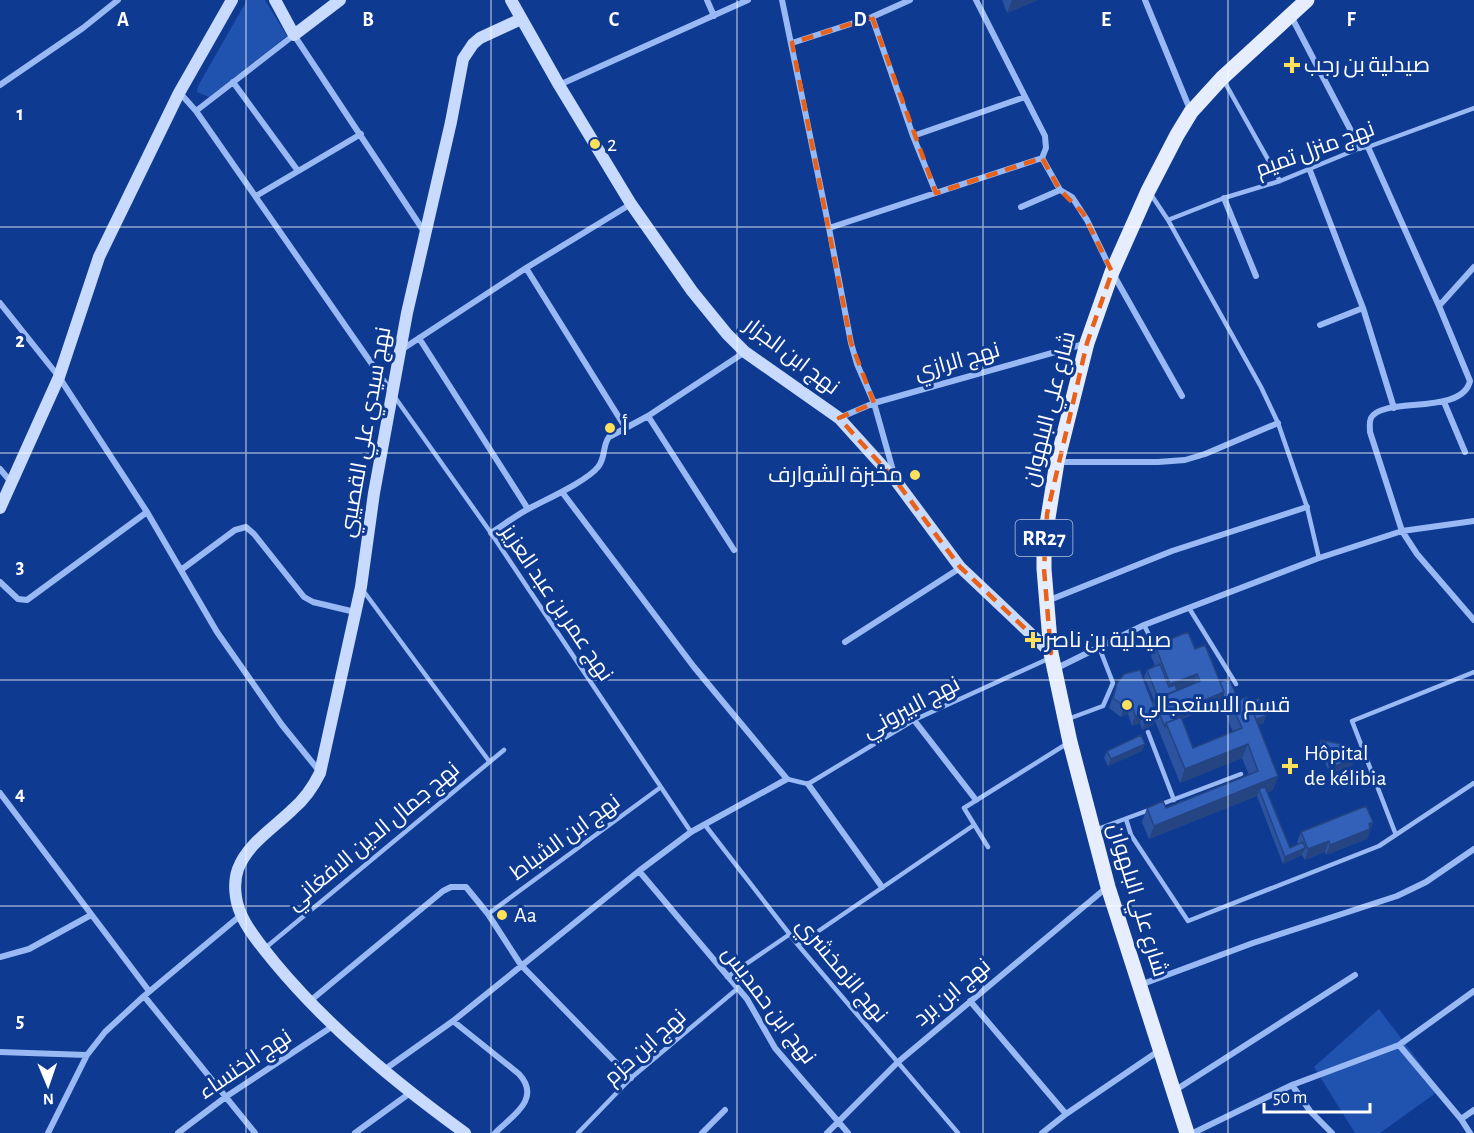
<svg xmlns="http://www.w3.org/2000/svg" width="1474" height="1133" font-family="'Alegreya Sans',Cairo,sans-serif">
<rect width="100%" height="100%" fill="#0f3a91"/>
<path fill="#2052b0" d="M247,0h18l22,36 -78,61 -12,-5 1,-6z
M1379,1009l61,81 -60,43h-25l-41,-66z"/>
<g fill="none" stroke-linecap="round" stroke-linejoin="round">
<path stroke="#99b9f4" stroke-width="4.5" d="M1224,81l56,100
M1150,193l18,27 93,167 17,36 29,84 12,51
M1168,220l56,-22 56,-17 80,-33 8,-1 106,-39
M394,396l97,137 200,299
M362,589l127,172
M1189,608l47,76
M1144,625l10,20
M1068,719l35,-13 10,-23 -14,-36
M1148,732l26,68
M787,779l21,5 106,-64 136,-62
M1159,805l82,-31
M1126,819l5,16 57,86 191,-75 95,-63
M705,825l93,120 160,188
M1095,830l54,-20
M1396,835l-44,-114 122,-49
M988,847l-24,-39 104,-65
M488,914l173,-127
M798,945l176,-120
M264,949l240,-199
M727,977l63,-43
M578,1133l53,-55 106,-89"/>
<path stroke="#99b9f4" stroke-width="6" d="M707,0l7,16
M782,0l47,228 22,115 6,21 17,39 20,71
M1145,0l46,112
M1291,16l69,132
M872,17l41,119 23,57
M792,43l80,-26 38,-17
M233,82l65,89
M0,85l83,-57 35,-28
M559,85l189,-85
M180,93l16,18 196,282
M196,111l98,-76 131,198
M913,136l112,-39
M1368,147l71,159 31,75c-8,35 -88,15 -99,37 -2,4 -1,9 -1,14l32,99 15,23 57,66
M1042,158l18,32
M1309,168l54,140 31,100
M256,196l105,-62
M1224,198l32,78
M1021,207l39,-17 12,7 15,23 25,52 70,124
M829,228l213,-70 4,-10 -1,-12 -69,-136
M526,268l99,159
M0,303l59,74 88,135 70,120 65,93 38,47
M1439,306l35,-39
M1320,325l43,-17
M419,338l109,171
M401,350l125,-82 105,-64
M1444,402l21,50
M648,416l86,134
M839,418l35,-15 210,-59
M1058,462h100l27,-2 20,-6 73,-31
M0,469l11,13
M491,533c13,-8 25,-18 39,-25 17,-9 57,-27 68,-41 8,-9 4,-21 11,-30l39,-21 97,-64
M181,570l54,-40 11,-3 8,7 50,63 9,5 42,10
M0,582l18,17 9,1 120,-88
M1047,601l125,-50 135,-44
M845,642l115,-74
M1055,669l89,-44 175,-67 83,-27 72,-10
M914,720l62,80
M808,784l74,103
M0,793l149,198
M639,871l108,128 28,49 73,85
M0,957l29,-8 62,-34
M1140,985l113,-42 144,-47 29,-14 48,-33
M144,996l111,137
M310,1001l133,-110 8,-4h15l22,27 33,51 110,113
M970,1001l96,113
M453,1021l66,53c23,25 -7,42 -24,59
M0,1052l87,3
M384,1070l69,-49 186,-150 52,-39 96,-53 -93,-112 -132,-175
M1292,1085l18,26 22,22
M1174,1091l181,-116
M1461,1119l13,-9
M48,1133l39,-78 18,-23 39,-36 97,-81
M178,1133l49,-37 106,-70
M355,1133l55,-40
M702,1133l23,-23
M827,1133l71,-71 208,-174
M1042,1133l24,-19 94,-64
M1193,1133l99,-48 107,-40
M1470,1133l-9,-14 -62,-74 75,-54"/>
<path stroke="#c8dafd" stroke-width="12" d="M275,0l19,35 46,-35
M511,0l48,85 72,119 61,87 35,43 18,18 94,66 57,63 64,86 91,86
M0,508l59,-131 40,-120 80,-164 53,-93
M465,1133c-69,-50 -135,-104 -190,-170 -12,-15 -27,-32 -34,-49 -6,-13 -8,-31 -3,-45 9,-25 37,-42 55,-60 12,-10 20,-22 27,-36l41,-186 13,-94 33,-180 44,-191 12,-63 10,-15 7,-6 41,-19"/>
<path stroke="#e5edff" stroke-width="15" d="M1187,1133l-79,-246 -38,-145 -19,-89 -7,-84v-26l13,-81 30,-119 25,-71 36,-81 29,-56 14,-23 31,-34 85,-78"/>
</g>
<path fill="#2c539f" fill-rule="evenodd" d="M1002,0h36l-31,13z
M1155,645l40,4 25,33 18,18 11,2 15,21 -6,2 20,51 -5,14 -5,2 22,56 8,-4 -1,-2 4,-10 72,-10 -6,17 -41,16 -1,-3 -20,8 -3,-5 -19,9 -26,-68 -108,43 -7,-17 5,-14h19l83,-33 -7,-17 -62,25 -25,-62 -2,4 -11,5 -2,-7 -8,3 -4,-12 -7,3 -12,-9 8,-25 36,20 1,-3 -10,-23 3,-7 8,-4 -4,-10zM1221,703l12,29 -40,16 -11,-29z
M1321,740l34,18 -3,7 -22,9 -12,-27z
M1145,744l-3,7 -34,15 -4,-8 3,-7z"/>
<path fill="#244482" d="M1012,0h26l-31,13z
M1197,674l-3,10 -27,10 3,-10z
M1224,692l-3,11 -49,19 4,-10z
M1132,703l-4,11 -7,3 3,-11z
M1144,713l-4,10 -8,3 3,-10z
M1157,715l-4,10 -11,5 4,-10z
M1266,716l-2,7 -16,5 3,-7z
M1145,744l-3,7 -34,15 3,-7z
M1248,744l-6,14 -62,25 5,-14z
M1355,758l-3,7 -22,9 3,-7z
M1278,776l-5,14 -12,4 -2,-5 -2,7 -108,43 5,-13z
M1373,822l-6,17 -41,16 4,-10z
M1329,841l-4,11 -20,8 3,-11z
M1305,848l-3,7 -19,9 2,-7z"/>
<path fill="#3361b9" stroke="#244482" stroke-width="1.5" d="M1188,632l7,17 10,-4 19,47 -48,20 3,6 -13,5 -1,4 -11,-27 46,-19 -3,-7 -27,10 -15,-39z
M1160,664l9,23 6,-2 2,5 -19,8 -11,-28z
M1140,670l17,45 -11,5 -2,-7 -9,3 -3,-13 -8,3 -11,-8 4,-15 7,-9z
M1229,678l9,22 -7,3 -2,7 -6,-14 1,-4 -4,-10z
M1247,697l31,79 -124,50 -7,-18 16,-7 3,7 92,-37 -10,-27 -63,25 -19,-46 15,-6 12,31 49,-20 -11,-25z
M1259,698l7,18 -10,3 -7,-17z
M1141,735l4,9 -34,15 -4,-8z
M1321,740l29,6 5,12 -22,9z
M1265,787l25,61 13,-6 2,6 -20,9 -26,-68z
M1366,806l7,16 -4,2 1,5 -40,16 -1,-4 -21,8 -7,-17z"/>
<path fill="none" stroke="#e96118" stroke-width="4.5" stroke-dasharray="12 8" stroke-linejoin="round" d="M872,17l64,176 106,-35 18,32 23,23 29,59 -25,71 -40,171 -3,55 7,84 -91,-86 -64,-86 -57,-63 35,-15 -23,-60 -59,-300z"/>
<path fill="none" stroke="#fff" stroke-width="1.5" stroke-opacity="0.55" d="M246,0v1133M491,0v1133M737,0v1133M983,0v1133M1228,0v1133M0,227h1474M0,453h1474M0,680h1474M0,906h1474"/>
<g fill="#ffe05b" stroke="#0f3a91" stroke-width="2">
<path d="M1289 56h6v6h6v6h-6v6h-6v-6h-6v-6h6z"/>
<circle cx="595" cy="144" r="6"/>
<circle cx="610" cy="428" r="6"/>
<circle cx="915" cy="475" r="6"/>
<path d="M1030 631h6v6h6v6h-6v6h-6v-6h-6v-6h6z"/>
<circle cx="1127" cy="705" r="6"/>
<path d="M1287 757h6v6h6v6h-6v6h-6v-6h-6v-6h6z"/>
<circle cx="502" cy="915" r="6"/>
</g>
<g text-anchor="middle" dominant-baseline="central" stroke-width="6" stroke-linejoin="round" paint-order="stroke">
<rect fill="#0f3a91" stroke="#b7c4de" stroke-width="1.5" x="1015.5" y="520" width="57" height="36" rx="4.5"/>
<g font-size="21" font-weight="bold" fill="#fff">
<text x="1044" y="538">RR27</text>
</g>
<g font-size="22" fill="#fff" stroke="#0f3a91" text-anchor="start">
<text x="1304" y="65">صيدلية بن رجب</text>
<text x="607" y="144">2</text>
<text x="622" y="428">أ</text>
<text x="903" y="475" text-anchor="end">مخبزة الشوارف</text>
<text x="1045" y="640">صيدلية بن ناصر</text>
<text x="1139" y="705">قسم الاستعجالي</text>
<text x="1304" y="753">Hôpital<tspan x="1304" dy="25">de kélibia</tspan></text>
<text x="514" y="915">Aa</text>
</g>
<g font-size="22" fill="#fff" stroke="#0f3a91">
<text transform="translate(1315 149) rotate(-20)">نهج منزل تميم</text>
<text transform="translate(792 356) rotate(37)">نهج ابن الجزار</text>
<text transform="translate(957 361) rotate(-16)">نهج الرازي</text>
<text transform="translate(1049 409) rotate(-76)">شارع علي البلهوان</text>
<text transform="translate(365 432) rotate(-80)">نهج سيدي علي القصيبي</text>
<text transform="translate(557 603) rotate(56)">نهج عمر بن عبد العزيز</text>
<text transform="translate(911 707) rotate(-28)">نهج البيروني</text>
<text transform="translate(373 836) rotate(-40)">نهج جمال الدين الافغاني</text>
<text transform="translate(565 837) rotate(-36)">نهج ابن الشباط</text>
<text transform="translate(1138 900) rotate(73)">شارع علي البلهوان</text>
<text transform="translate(842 970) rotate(50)">نهج الزمخشري</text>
<text transform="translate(952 992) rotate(-40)">نهج ابن برد</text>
<text transform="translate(769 1005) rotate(53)">نهج ابن حمديس</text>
<text transform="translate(645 1047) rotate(-42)">نهج ابن حزم</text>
<text transform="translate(245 1064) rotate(-34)">نهج الخنساء</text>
</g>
</g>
<g font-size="20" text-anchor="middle" font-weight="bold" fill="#fff" stroke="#0f3a91" stroke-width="6" stroke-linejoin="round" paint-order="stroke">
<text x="123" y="26">A</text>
<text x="368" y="26">B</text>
<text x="614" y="26">C</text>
<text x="860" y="26">D</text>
<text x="1106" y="26">E</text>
<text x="1351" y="26">F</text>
<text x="20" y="120">1</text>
<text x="20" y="347">2</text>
<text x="20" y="573">3</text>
<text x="20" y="800">4</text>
<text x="20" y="1027">5</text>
</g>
<g transform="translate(48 1085) rotate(178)" stroke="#0f3a91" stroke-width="4.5" paint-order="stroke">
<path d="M0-4.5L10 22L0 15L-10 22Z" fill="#ffffff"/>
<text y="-9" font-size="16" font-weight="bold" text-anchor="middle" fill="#ffffff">N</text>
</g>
<path d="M1264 1103v9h106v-9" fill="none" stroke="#ffffff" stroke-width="3"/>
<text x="1273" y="1103" font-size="18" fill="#ffffff" stroke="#0f3a91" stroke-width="4.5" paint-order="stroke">50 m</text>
</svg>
